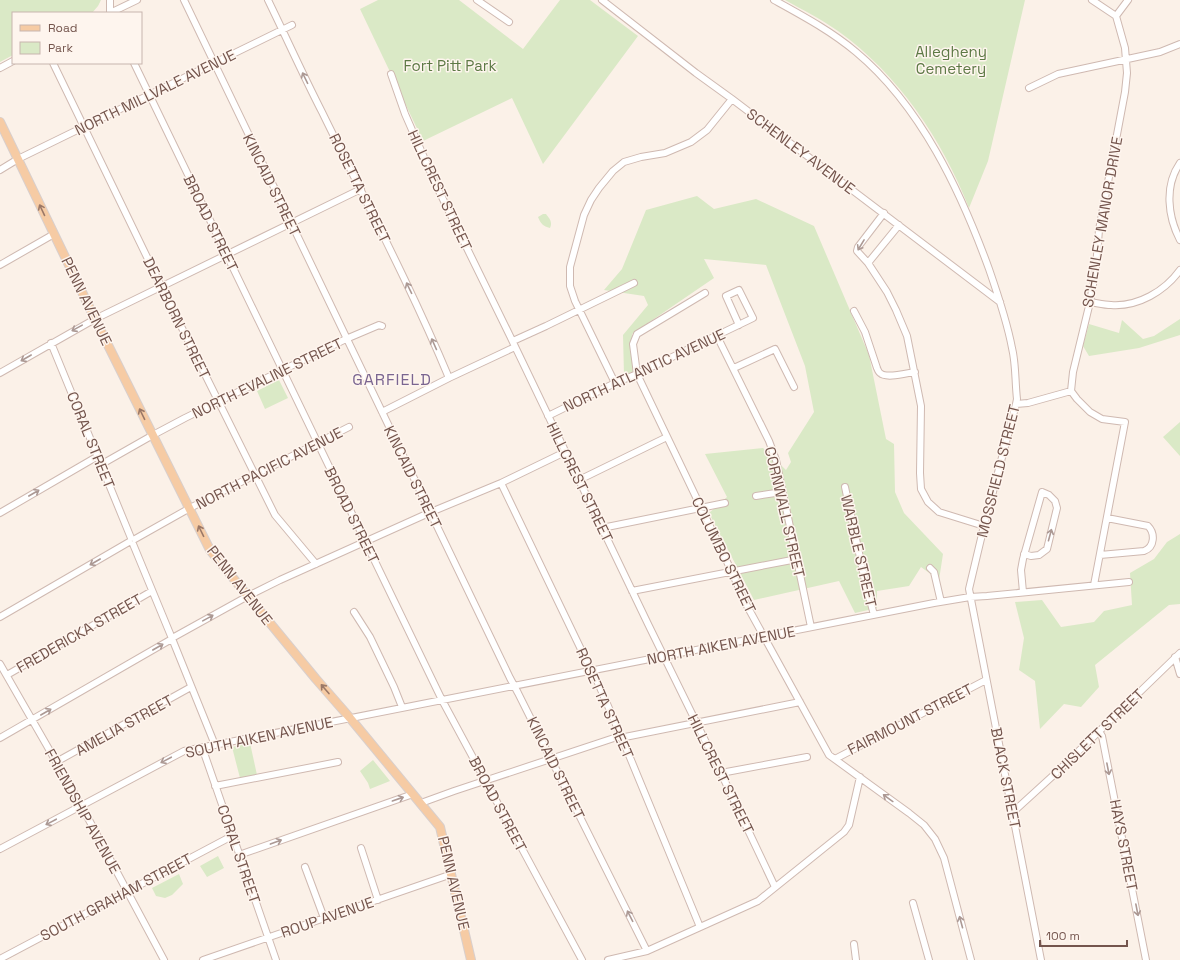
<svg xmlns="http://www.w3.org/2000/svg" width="1180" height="960" font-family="'Space Grotesk',sans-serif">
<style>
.green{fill:#dae9c6}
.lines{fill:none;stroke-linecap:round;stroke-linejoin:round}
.minor-casing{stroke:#cfb9b1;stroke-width:8}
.major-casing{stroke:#d8cfcd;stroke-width:10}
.minor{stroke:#fff;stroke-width:6}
.major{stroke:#f6cba4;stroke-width:8}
.oneway{stroke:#ac9994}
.oneway2{stroke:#9b7867}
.labels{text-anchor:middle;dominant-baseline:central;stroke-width:3;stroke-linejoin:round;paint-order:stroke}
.park-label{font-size:15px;fill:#5d7945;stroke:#fef5ee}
.street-label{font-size:15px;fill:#74554d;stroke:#fef5ee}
.neighbourhood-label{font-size:16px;letter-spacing:1px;fill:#7a6590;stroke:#fef5ee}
</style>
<rect width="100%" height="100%" fill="#fbf1e8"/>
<path class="green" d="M0,0H101L98,6L92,13H13V55L0,62Z
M378,0H459L523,49L560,0H590L638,36L543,164L512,98L423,141L360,9Z
M785,0H1025L988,161L969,208C942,139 898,74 838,31C821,19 803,10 785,0Z
M697,196L714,209L756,199L814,226L869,355L886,439L894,444L895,492L904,513L943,554L939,580L921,567L909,586L877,591V608L855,613L839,581L754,600L709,513L727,497L705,454L763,448L786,470L791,462L788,453L814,412L805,366L766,265L704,259L714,278L632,334L634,371L624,375L623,335L648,305L644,296L604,290L622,269L646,210Z
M543,214H546C549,218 553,222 550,228C543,226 541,224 538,217Z
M1180,319V335L1139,348L1089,356L1083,346L1089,324L1119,333L1122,320L1143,339L1154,336Z
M279,380L288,398L265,409L257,391Z
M1180,422V456L1163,437Z
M1180,534V604L1169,605L1095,665L1099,687L1081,707L1064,704L1040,729L1035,681L1019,670L1024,638L1015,602L1042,600L1061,627L1094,622L1104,611L1132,605L1130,573L1154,559L1167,542Z
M250,743L257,775L240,778L232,747Z
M373,760L390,781L370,789L368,783L360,771Z
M218,856L224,868L207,877L200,866Z
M179,874L183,884L172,895L165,898L156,896L152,888Z"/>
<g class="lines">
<defs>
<path id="minor" d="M110,0V13
M184,0L498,653L510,678L518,693L647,951
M268,0C286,37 303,75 322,112C365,200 411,287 449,378
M477,0L509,22
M602,0L696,73L732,99L1000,302
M774,0C803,16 831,31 856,52C921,106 961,192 989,269C998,295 1007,321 1012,348C1016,364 1015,382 1017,399L1016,404L984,526L969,589L1041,960
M1092,0L1116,16L1125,48L1127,73L1125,92L1099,230L1096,267L1090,302L1073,372L1071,391L1077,399L1090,412L1102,419L1125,422L1094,585
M110,13L137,0
M1116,16L1128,0
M53,63L161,286L275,515L316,564
M134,63L442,700L582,960
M0,68L13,61
M391,74L405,114L437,187L510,336L648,624L721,773L775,887
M1029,88L1058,74L1160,52L1180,44
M1180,163C1164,186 1168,217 1180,240
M0,170L18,159L292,25
M884,213L858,247L857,251L868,263L899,225
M868,263L887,292L896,310L907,336L921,406L920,473L921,489L928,502L939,512L984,526
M0,265L54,234
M705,293L637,334L633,344L637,374L730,568L746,604L829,755L909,813L924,825L935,839L944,858L971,960
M1090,302C1097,303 1104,305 1111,305C1138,307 1165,291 1180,270
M854,311L865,332L877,368C877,368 879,373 880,373C886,379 907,373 915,372
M717,336L769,441L776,460L811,627
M513,341L546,326L634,283
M51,343L131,538
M734,368L775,349L794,387
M0,373L95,319L361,189
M615,383L575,301L570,286V267L584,215L591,200L599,188L613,171L624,162L641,157L665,153L691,142L707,130L732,99
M1016,404L1028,403L1071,391
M382,412L449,378L515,347
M548,416L615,383L637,374L753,318L739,290L726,296L739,325
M102,464L153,435L185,418L346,339L379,325L382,326
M579,480L667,437
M501,483L589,666L595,676L624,743L700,927
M845,487L865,581L874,615
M756,496L782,492
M0,513L98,456
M602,528L725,503
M135,539L190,508L349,427
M133,544L171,636
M1100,555L1144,551C1155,547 1155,533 1148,526L1107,518
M930,568L934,572L941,602
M632,591L797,559
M1023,592L1021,570L1023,559L1042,492L1049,495L1055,501L1057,508L1047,549L1039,555L1031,556L1024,554
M354,612L370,637L394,687L402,707
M0,617L129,542
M174,637L248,596L280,580L431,512L501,483L565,452
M173,641L215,745
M1175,657L1180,674
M0,664L81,805L164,960
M7,675L152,591
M1099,731L1102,736L1146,960
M0,738L170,640
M202,747L276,960
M835,759L986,680
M56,762L191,687
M721,773L807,757
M215,786L338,762
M421,803L454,791L617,737H625L800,702
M1012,813L1057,772L1180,653
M361,848L378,900
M0,849L184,751L934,603L970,597L987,596L1129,582
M239,855L413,794
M305,867L324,918
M913,903L929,960
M854,944L856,960
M0,959L232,836
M203,960L452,874
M608,960L647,951L758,901L844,832L849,825L860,777"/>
<path id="major" d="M0,122L95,319L210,550L316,679L350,718L440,827L471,960"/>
</defs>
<use href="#minor" class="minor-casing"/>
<use href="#major" class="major-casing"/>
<use href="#minor" class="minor"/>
<use href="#major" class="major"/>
</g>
<defs><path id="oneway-shaft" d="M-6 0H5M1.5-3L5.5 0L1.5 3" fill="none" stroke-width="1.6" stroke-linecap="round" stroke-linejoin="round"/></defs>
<g class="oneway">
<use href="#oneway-shaft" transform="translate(305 78) rotate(-116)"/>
<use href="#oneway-shaft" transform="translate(861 245) rotate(121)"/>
<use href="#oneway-shaft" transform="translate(409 288) rotate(-116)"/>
<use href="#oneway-shaft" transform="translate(77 328) rotate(151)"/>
<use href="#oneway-shaft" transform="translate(434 344) rotate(-114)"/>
<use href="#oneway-shaft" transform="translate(26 358) rotate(150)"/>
<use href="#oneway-shaft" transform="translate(34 493) rotate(-30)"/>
<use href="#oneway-shaft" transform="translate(1050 535) rotate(-75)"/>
<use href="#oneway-shaft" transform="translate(95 562) rotate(150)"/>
<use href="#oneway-shaft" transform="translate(208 618) rotate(-29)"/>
<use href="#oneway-shaft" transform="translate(158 647) rotate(-30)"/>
<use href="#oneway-shaft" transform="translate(46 712) rotate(-30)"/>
<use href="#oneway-shaft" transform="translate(166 760) rotate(152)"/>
<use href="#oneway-shaft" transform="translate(1108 769) rotate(79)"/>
<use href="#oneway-shaft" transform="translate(888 798) rotate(-144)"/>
<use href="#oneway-shaft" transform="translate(398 799) rotate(-19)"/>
<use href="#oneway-shaft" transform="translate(51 822) rotate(152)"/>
<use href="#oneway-shaft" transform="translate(276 842) rotate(-20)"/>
<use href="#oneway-shaft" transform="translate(1137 910) rotate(79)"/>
<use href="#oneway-shaft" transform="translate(630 916) rotate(-117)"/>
<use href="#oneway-shaft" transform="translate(961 922) rotate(-105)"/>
</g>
<g class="oneway2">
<use href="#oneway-shaft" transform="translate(42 210) rotate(-115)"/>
<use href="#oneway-shaft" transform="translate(142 414) rotate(-116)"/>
<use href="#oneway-shaft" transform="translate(201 531) rotate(-116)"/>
<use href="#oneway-shaft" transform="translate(325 689) rotate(-131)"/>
</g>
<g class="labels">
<g class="park-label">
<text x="951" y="51">Allegheny<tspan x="951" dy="17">Cemetery</tspan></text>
<text x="450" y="65">Fort Pitt Park</text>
</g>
<g class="street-label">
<text transform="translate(155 92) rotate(-26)">NORTH MILLVALE AVENUE</text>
<text transform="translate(801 151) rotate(37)">SCHENLEY AVENUE</text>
<text transform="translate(272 185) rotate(64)">KINCAID STREET</text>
<text transform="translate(360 188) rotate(64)">ROSETTA STREET</text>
<text transform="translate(440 190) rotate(65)">HILLCREST STREET</text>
<text transform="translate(1102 222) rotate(-80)">SCHENLEY MANOR DRIVE</text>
<text transform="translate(211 223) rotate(64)">BROAD STREET</text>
<text transform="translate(87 301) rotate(64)">PENN AVENUE</text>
<text transform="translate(177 318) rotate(64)">DEARBORN STREET</text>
<text transform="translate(644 370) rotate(-25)">NORTH ATLANTIC AVENUE</text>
<text transform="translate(267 378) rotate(-26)">NORTH EVALINE STREET</text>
<text transform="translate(91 440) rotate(68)">CORAL STREET</text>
<text transform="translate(269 468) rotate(-27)">NORTH PACIFIC AVENUE</text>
<text transform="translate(998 471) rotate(-76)">MOSSFIELD STREET</text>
<text transform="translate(413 477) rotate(64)">KINCAID STREET</text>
<text transform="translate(580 482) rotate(64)">HILLCREST STREET</text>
<text transform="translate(785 512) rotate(77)">CORNWALL STREET</text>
<text transform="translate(352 515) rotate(64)">BROAD STREET</text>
<text transform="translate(859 551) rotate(77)">WARBLE STREET</text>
<text transform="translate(724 555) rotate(64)">COLUMBO STREET</text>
<text transform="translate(240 585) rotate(52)">PENN AVENUE</text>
<text transform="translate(79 633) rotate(-30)">FREDERICKA STREET</text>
<text transform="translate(721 645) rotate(-11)">NORTH AIKEN AVENUE</text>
<text transform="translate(605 703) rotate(66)">ROSETTA STREET</text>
<text transform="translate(910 719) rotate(-27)">FAIRMOUNT STREET</text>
<text transform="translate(124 725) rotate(-29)">AMELIA STREET</text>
<text transform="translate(1097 734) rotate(-44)">CHISLETT STREET</text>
<text transform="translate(259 737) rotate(-12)">SOUTH AIKEN AVENUE</text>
<text transform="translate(556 768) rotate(64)">KINCAID STREET</text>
<text transform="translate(721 774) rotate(64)">HILLCREST STREET</text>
<text transform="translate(1006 778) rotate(79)">BLACK STREET</text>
<text transform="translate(498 804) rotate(62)">BROAD STREET</text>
<text transform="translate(83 811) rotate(61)">FRIENDSHIP AVENUE</text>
<text transform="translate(1124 845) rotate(79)">HAYS STREET</text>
<text transform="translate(239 854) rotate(71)">CORAL STREET</text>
<text transform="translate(454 883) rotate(77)">PENN AVENUE</text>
<text transform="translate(116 897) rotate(-28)">SOUTH GRAHAM STREET</text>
<text transform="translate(327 917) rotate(-19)">ROUP AVENUE</text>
</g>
<g class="neighbourhood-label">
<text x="392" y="379">GARFIELD</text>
</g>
</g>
<rect x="12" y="12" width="130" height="52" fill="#fef5ee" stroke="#c7b5ae"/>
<rect x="20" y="25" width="20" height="6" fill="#f6cba4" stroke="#c7b5ae"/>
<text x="48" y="32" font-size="12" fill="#74554d">Road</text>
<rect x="20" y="42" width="20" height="12" fill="#dae9c6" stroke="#c7b5ae"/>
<text x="48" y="52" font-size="12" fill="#74554d">Park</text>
<path d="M1040 940v6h87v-6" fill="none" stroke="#74554d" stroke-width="2"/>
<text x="1046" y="940" font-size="12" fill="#74554d" stroke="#fef5ee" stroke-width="3" paint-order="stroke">100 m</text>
</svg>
